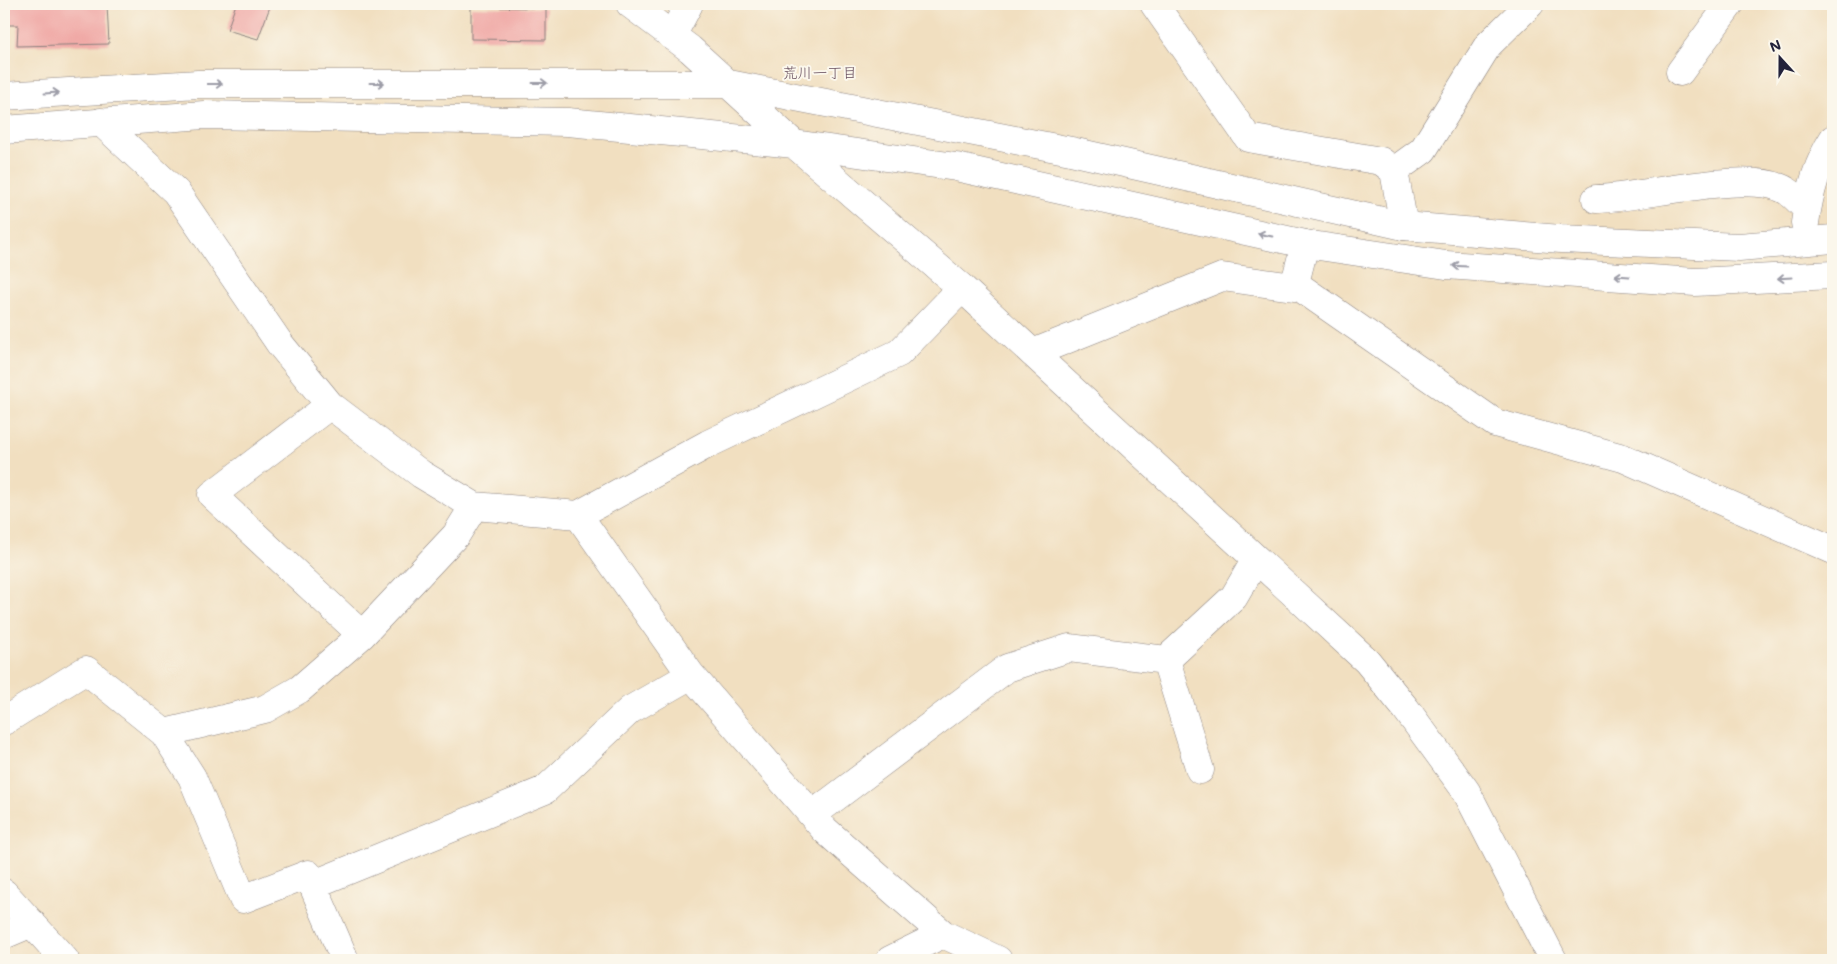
<svg xmlns="http://www.w3.org/2000/svg" width="1837" height="964" font-family="Mali,'Klee One',sans-serif">
<style>
.building{fill:#f0a8a5}
.lines{fill:none;stroke-linecap:round;stroke-linejoin:round}
.street-casing{stroke:#8a807e;stroke-width:29}
.secondary-casing{stroke:#8a807e;stroke-width:29}
.street{stroke:#fff;stroke-width:28}
.secondary{stroke:#fff;stroke-width:28}
.oneway{stroke:#9c9ca7}
.labels{text-anchor:middle;dominant-baseline:central;stroke-width:4;stroke-linejoin:round;paint-order:stroke}
.neighbourhood-label{font-size:15px;fill:#6a5160;stroke:#fbf7ec}
</style>
<rect width="100%" height="100%" fill="#fbf7ec"/>
<filter id="ink" filterUnits="userSpaceOnUse"><feTurbulence type="fractalNoise" baseFrequency=".02" numOctaves="2"/><feDisplacementMap in="SourceGraphic" scale="10" xChannelSelector="R" yChannelSelector="G"/><feConvolveMatrix kernelMatrix="1 2 1 2 8 2 1 2 1" color-interpolation-filters="sRGB"/></filter>
<filter id="wash" filterUnits="userSpaceOnUse"><feTurbulence type="fractalNoise" baseFrequency=".0096" numOctaves="4" result="noise"/><feDisplacementMap in="SourceGraphic" scale="20" xChannelSelector="R" yChannelSelector="G"/><feGaussianBlur stdDeviation="1.12" result="paint"/><feColorMatrix in="noise" values="0 0 0 0 0 0 0 0 0 0 0 0 0 0 0 0 0 1.4 0 .05"/><feComposite in="paint" operator="in"/></filter>
<g filter="url(#wash)">
<rect width="100%" height="100%" fill="#f1dfc0"/>
<g id="blocks">
<path class="building" d="M4,4H107L109,44L17,46L18,25H5Z
M236,4H271L258,39L227,30Z
M471,7L546,8V40L471,39Z"/>
</g>
</g>
<g filter="url(#ink)">
<use href="#blocks" fill-opacity="0" stroke="#8a807e" stroke-width="1"/>
<g class="lines">
<defs>
<path id="street" d="M1154,4L1248,138L1381,161L1394,171L1404,226
M672,36L689,4
M1680,72L1730,4
M101,122L176,192L280,344L330,405L421,474L474,506L578,515L691,675L825,830L943,934L998,960
M1394,171L1423,150L1488,45L1530,4
M1596,199C1641,198 1751,168 1787,191C1794,195 1801,204 1807,209
M1805,223C1809,194 1817,164 1833,139
M1294,287L1305,244
M1033,353L1222,277L1301,288L1495,423L1623,458L1833,550
M330,405L212,495L362,635
M578,515L708,444L899,353L962,288
M1166,660L1200,770
M4,721L86,670L164,733L265,709L300,689L362,635L456,535L474,506
M164,733L192,777L243,899L308,874L345,960
M812,815L1007,668L1069,648L1166,660L1234,597L1255,561
M312,885L545,790L630,710L691,675
M4,893L65,960
M4,935L32,923
M890,960L943,934"/>
<path id="secondary" d="M630,4L690,49L794,144L962,288L1367,661L1406,709L1466,791L1553,960
M4,96L198,84H729L1071,151L1404,226L1561,239L1739,247L1833,239
M4,130L204,115L568,122L794,144L956,167L1305,244L1446,265L1695,282L1833,275"/>
</defs>
<use href="#street" class="street-casing"/>
<use href="#secondary" class="secondary-casing"/>
<use href="#street" class="street"/>
<use href="#secondary" class="secondary"/>
</g>
<defs><path id="oneway-shaft" d="M-6 0H5M1.5-3L5.5 0L1.5 3" fill="none" stroke-width="1.6" stroke-linecap="round" stroke-linejoin="round" transform="scale(1.25)"/></defs>
<g class="oneway">
<use href="#oneway-shaft" transform="translate(377 83)"/>
<use href="#oneway-shaft" transform="translate(540 83)"/>
<use href="#oneway-shaft" transform="translate(215 84)"/>
<use href="#oneway-shaft" transform="translate(52 93) rotate(-4)"/>
<use href="#oneway-shaft" transform="translate(1265 235) rotate(-168)"/>
<use href="#oneway-shaft" transform="translate(1460 266) rotate(-177)"/>
<use href="#oneway-shaft" transform="translate(1622 276) rotate(-176)"/>
<use href="#oneway-shaft" transform="translate(1785 278) rotate(177)"/>
</g>
</g>
<g class="labels">
<g class="neighbourhood-label">
<text x="820" y="72">荒川一丁目</text>
</g>
</g>
<rect width="1837" height="964" fill="none" stroke="#fbf7ec" stroke-width="20"/>
<g transform="translate(1780 58) rotate(339)" stroke="#fbf7ec" stroke-width="4" paint-order="stroke">
<path d="M0-4L9 19L0 12L-9 19Z" fill="#22223b"/>
<text y="-8" font-size="14" font-weight="bold" text-anchor="middle" fill="#22223b">N</text>
</g>
</svg>
